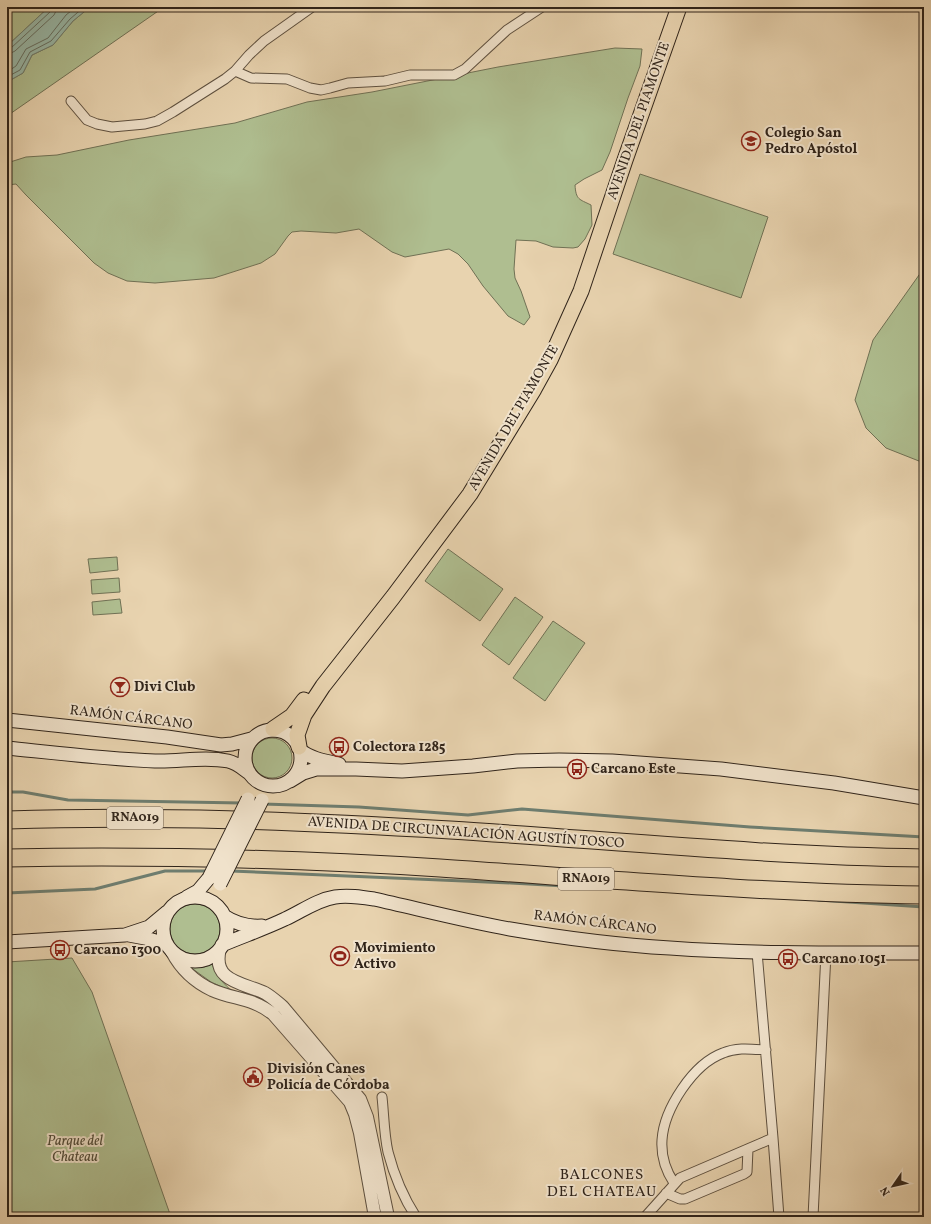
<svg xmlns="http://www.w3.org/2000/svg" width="931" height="1224" font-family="Vollkorn,serif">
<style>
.green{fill:#afbe90;stroke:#707155}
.water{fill:#98b8a8;stroke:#6e7d6f}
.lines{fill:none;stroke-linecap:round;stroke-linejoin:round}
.shore{stroke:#646e61;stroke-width:1}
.stream{stroke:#6e7d6f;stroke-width:3}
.minor-casing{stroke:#5e503f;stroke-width:11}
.tertiary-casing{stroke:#5e503f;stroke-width:14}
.secondary-casing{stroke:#30241a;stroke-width:15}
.primary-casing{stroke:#30241a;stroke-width:17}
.motorway-casing{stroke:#30241a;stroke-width:19}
.minor{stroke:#f0e2cb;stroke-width:9}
.tertiary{stroke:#f0e2cb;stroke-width:12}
.secondary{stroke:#f0e2cb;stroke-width:13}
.primary{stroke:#e8d3af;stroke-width:15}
.motorway{stroke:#e8d3af;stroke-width:17}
.secondary-bridge-casing{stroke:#30241a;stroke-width:15;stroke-linecap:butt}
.secondary-bridge{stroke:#f0e2cb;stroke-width:13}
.labels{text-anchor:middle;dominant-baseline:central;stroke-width:4;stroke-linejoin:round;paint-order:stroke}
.shield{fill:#f0e2cb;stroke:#6a5d4f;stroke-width:1}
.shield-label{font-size:13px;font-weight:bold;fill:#30241a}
.street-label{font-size:14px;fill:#30241a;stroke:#f0e2cb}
.poi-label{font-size:14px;font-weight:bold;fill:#30241a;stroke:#f0e2cb;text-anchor:start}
.park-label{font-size:14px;font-style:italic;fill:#504a38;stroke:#f0e2cb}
.neighbourhood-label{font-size:15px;letter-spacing:1px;fill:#30241a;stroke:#f0e2cb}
</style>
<rect width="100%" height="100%" fill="#e8d3af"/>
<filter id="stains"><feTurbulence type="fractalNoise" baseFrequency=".005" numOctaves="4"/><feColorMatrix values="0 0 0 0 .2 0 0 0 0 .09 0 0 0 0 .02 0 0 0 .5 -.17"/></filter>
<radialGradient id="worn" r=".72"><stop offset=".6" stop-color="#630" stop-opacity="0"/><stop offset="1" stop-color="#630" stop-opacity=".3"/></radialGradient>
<path class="green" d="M7,7H49L7,46Z
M90,7H164L7,116V82L23,73L32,55L53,45L73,21Z
M615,48L642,49L640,66L628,98L610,152L602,170L584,179L575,185C576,200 579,199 591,205L592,225L585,239L578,247L573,248L553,247L536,241L516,240L514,269L515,278L521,291L530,317L524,325L508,316L483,286L468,264L458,254L449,249L405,257L392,252L359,229L336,233L301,231L292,232L288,236L275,254L261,263L214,278L155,283L127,281L108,273L94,263L26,195L16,184L7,185V163L26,157L57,155L129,140L235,123L307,102L372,92L498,67Z
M640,174L768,217L741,298L613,254Z
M924,268V463L886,448L866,428L855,400L873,340Z
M448,549L503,589L480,621L425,581Z
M117,557L118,570L90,573L88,559Z
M119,578L120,592L92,594L91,580Z
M515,597L543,617L509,665L482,645Z
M120,599L122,613L93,615L92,602Z
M553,621L585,643L545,701L513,678Z
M252 758a20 20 0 1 1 40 0a20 20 0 1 1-40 0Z
M170 929a25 25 0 1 1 50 0a25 25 0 1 1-50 0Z
M72,958L92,992L171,1217H7V962Z
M212,964C216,976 224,984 233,992L211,982L190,967H204Z"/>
<path class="water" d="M49,7H90L73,21L53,45L32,55L23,73L7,82V46Z"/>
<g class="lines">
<path class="shore" d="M7,49L11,48L50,12L52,7
M7,54L11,53L15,51L54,15L56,11L57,7
M7,72L16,66L26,49L48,38L66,15L76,7
M7,77L20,70L30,52L51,41L70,19L84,7"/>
<path class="stream" d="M7,792H23L68,800L242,803
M263,804L359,807L468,815L522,809L750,827L924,837
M231,871L511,883L601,888
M7,893L95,889L165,871H209
M818,900L924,907"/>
<defs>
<path id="minor" d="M235,71L249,55L264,41L312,7
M71,101L87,120L97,124L112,127L145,124L157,121L173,112L225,79L235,71L251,78L287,79L310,88L321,90L330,88L348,83L385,81L410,75H454L465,69L507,30L542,7
M757,952L773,1138L779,1217
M382,1097C384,1115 384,1134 388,1152C394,1175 403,1197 416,1217
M674,1183C666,1171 661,1155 662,1140C664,1109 693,1064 723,1053C737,1047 751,1049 766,1050
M666,1193L680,1199H685L744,1174L747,1172L748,1149
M645,1217L680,1178L773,1138
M813,1217L826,953"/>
<path id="tertiary" d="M220,949C211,982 244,983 265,993C272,997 277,1002 283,1007L360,1099L367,1117L388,1217
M172,952C181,969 195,982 212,990C235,1000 251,997 273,1014L350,1102L355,1114L360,1133L375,1217"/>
<path id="secondary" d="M7,720L167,737L221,745L232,744L251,739
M245 758a28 28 0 1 1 56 0a28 28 0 1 1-56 0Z
M7,748C56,753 106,759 155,761C179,762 204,756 228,761C237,763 242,768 249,773
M300,750C311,759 325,761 339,764
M290,781L303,773L316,769H356L402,771L473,766L517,761L559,760L612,761L721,769L834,783L924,798
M163 929a32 32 0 1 1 64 0a32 32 0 1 1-64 0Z
M187,897L198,891L209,878
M224,916C236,924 247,927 262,926
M129,935L145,938L166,944
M7,942L125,935L149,927L167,912
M222,945C243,936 264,929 285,919C301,912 316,900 335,897C348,895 361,897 374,899C419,909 465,921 510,929C563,938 617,945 670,948C754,954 839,953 924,953"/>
<path id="primary" d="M273,729L292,716L304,700
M299,747L297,735L304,715L323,686L393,597L470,494L534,389L550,360L581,291L625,160L679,7"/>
<path id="motorway" d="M7,820C154,815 302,821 450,830C608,840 765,856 924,858
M7,858C152,855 295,859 440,868C602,879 762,893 924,895"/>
</defs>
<use href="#minor" class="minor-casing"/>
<use href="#tertiary" class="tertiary-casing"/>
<use href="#secondary" class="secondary-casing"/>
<use href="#primary" class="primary-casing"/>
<use href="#motorway" class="motorway-casing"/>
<use href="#minor" class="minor"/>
<use href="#tertiary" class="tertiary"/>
<use href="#secondary" class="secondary"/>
<use href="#primary" class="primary"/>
<use href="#motorway" class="motorway"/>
<defs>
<path id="secondary-bridge" d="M209,878L248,799
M220,884L262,800"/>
</defs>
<use href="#secondary-bridge" class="secondary-bridge-casing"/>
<use href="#secondary-bridge" class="secondary-bridge"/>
</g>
<defs>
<symbol id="school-ring" viewBox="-11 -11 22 22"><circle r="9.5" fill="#f0e2cb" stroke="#8f2418" stroke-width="1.5"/><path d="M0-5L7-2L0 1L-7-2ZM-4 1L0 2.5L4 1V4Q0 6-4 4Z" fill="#8f2418"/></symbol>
<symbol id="bar-ring" viewBox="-11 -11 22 22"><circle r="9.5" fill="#f0e2cb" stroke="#8f2418" stroke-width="1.5"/><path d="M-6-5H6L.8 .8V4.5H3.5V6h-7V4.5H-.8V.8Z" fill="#8f2418"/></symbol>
<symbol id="bus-ring" viewBox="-11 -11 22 22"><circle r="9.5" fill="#f0e2cb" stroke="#8f2418" stroke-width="1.5"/><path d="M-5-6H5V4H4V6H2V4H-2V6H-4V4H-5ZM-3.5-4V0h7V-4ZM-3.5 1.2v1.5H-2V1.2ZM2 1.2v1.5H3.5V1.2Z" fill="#8f2418"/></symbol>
<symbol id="stadium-ring" viewBox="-11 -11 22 22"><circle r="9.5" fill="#f0e2cb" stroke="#8f2418" stroke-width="1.5"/><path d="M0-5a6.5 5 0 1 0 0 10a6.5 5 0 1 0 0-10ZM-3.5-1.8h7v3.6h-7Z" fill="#8f2418"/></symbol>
<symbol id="civic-ring" viewBox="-11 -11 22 22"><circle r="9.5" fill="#f0e2cb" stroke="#8f2418" stroke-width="1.5"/><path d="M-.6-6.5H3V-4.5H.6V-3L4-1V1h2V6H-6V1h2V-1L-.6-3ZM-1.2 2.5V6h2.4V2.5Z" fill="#8f2418"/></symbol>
</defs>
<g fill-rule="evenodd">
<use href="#school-ring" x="740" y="130" width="22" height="22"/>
<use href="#bar-ring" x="109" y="676" width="22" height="22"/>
<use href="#bus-ring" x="328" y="736" width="22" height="22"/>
<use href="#bus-ring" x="566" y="758" width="22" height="22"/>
<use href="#bus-ring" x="49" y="939" width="22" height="22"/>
<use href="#stadium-ring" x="329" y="945" width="22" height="22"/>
<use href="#bus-ring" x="777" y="948" width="22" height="22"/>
<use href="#civic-ring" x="242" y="1066" width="22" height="22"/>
</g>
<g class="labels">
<g class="shield">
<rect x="107" y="807" width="56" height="22" rx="3"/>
<rect x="558" y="868" width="56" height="22" rx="3"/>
</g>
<g class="shield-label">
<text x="135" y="818">RNA019</text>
<text x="586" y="879">RNA019</text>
</g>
<g class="street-label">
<text transform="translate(639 121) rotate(-71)">AVENIDA DEL PIAMONTE</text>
<text transform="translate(514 418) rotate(-60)">AVENIDA DEL PIAMONTE</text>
<text transform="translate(131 718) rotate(7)">RAMÓN CÁRCANO</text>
<text transform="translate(466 833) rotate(4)">AVENIDA DE CIRCUNVALACIÓN AGUSTÍN TOSCO</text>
<text transform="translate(595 923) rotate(7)">RAMÓN CÁRCANO</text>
</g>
<g class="poi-label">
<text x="765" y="133">Colegio San<tspan x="765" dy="16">Pedro Apóstol</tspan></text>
<text x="134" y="687">Divi Club</text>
<text x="353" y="747">Colectora 1285</text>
<text x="591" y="769">Carcano Este</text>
<text x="354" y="948">Movimiento<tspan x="354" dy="16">Activo</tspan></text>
<text x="74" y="950">Carcano 1300</text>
<text x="802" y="959">Carcano 1051</text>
<text x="267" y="1069">División Canes<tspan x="267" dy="16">Policía de Córdoba</tspan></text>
</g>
<g class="park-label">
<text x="75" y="1141">Parque del<tspan x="75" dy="16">Chateau</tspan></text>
</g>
<g class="neighbourhood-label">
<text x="602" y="1175">BALCONES<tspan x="602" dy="17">DEL CHATEAU</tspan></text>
</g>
</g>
<rect width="931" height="1224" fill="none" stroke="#e8d3af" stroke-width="24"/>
<rect x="8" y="8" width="915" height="1208" fill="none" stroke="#30241a" stroke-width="2"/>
<rect x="12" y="12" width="907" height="1200" fill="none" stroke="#30241a"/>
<g transform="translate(893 1186) rotate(236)" stroke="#f0e2cb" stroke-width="3" paint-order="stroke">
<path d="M0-3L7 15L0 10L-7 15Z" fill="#30241a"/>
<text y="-6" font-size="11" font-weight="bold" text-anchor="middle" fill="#30241a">N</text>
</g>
<rect width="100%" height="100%" filter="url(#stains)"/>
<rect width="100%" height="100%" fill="url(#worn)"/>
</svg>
